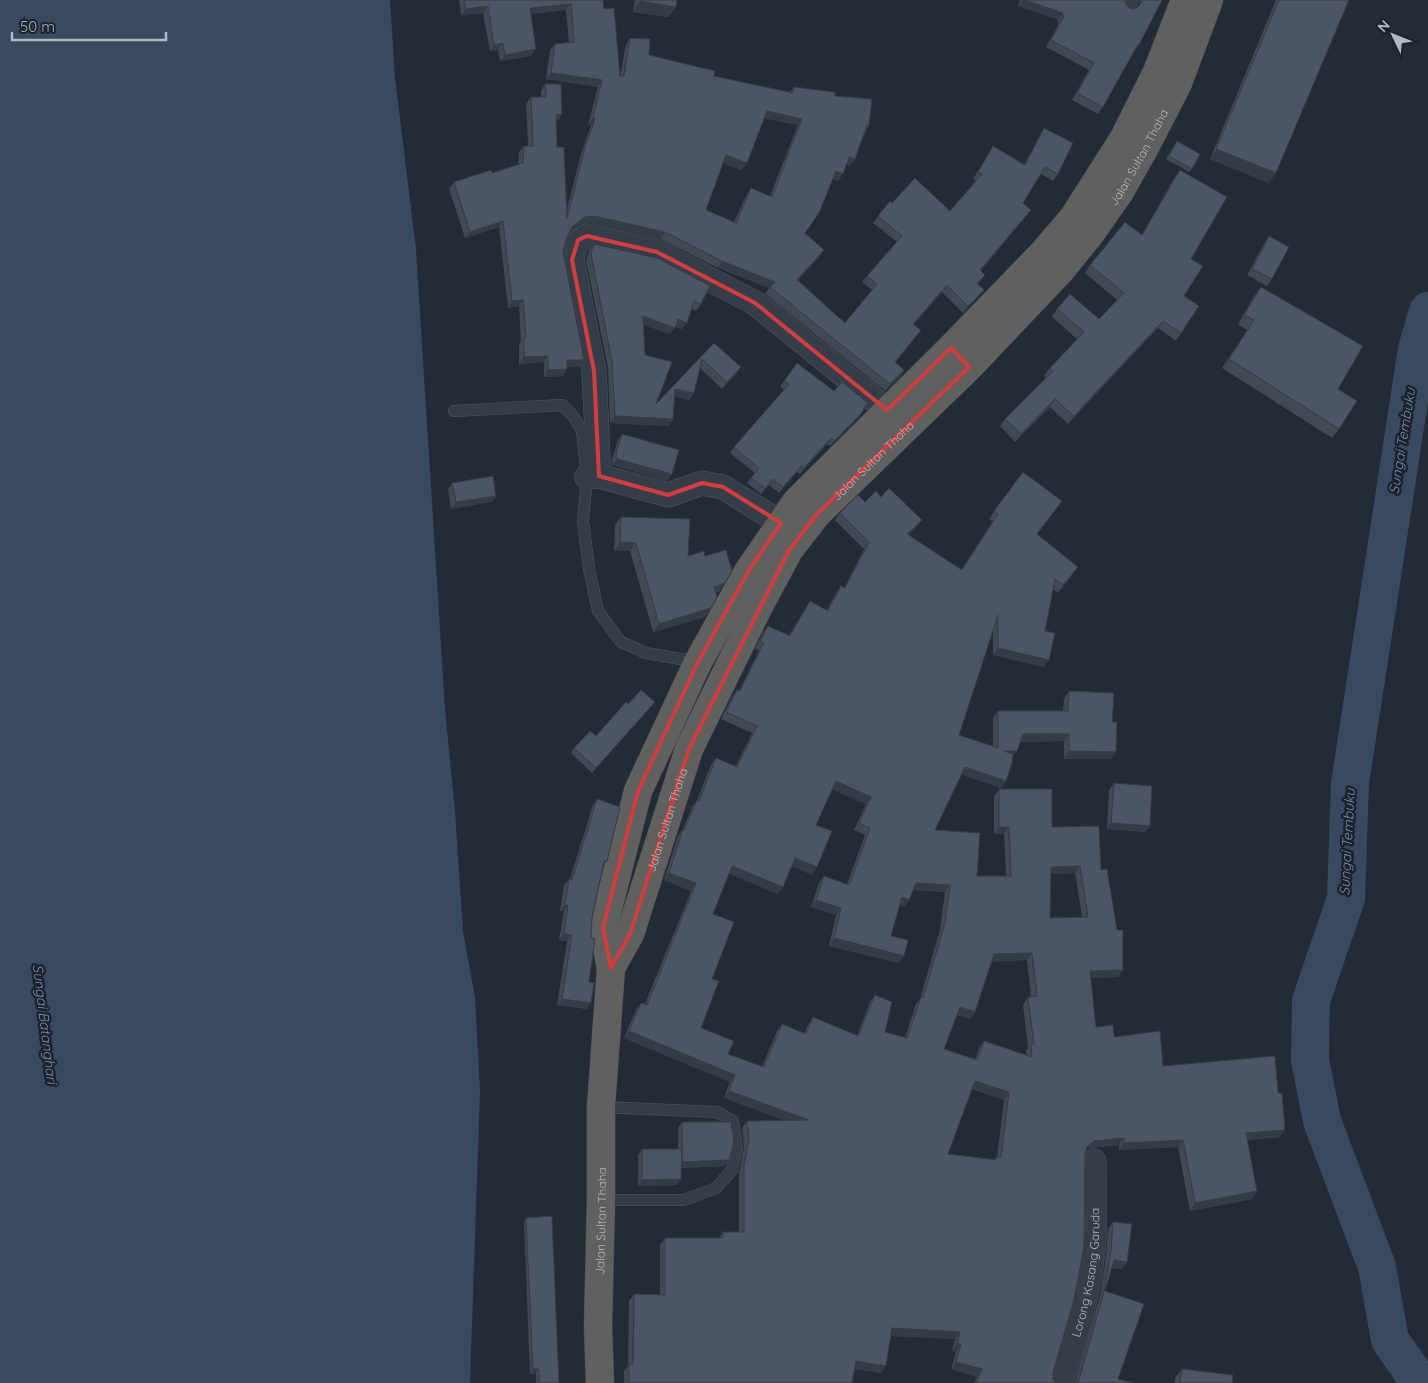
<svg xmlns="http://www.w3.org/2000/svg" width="1428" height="1383" font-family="Quicksand,sans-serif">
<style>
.water{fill:#394960}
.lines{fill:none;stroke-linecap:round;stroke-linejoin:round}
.river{stroke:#394960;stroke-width:38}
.service-casing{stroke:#515863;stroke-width:12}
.minor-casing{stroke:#515863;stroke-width:25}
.trunk-casing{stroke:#414853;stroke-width:29}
.service{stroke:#363d48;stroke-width:11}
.minor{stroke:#363d48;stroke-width:24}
.trunk{stroke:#60605e;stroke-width:28}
.wall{fill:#404955;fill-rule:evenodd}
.shaded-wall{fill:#343c45}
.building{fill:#4b5563;stroke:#343c45;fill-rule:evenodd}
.marked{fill:none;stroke:#d03e3f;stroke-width:4;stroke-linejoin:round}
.labels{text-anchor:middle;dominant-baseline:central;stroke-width:5;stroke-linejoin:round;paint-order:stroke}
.street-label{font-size:12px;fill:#b1b8c4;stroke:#1b222d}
.water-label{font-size:14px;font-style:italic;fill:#7b8eaa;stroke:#1b222d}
</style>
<rect width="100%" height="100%" fill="#232b37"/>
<path class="water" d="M0,0H390L395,78L416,249L445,709L455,811L463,931L475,998L480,1091L470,1383H0Z"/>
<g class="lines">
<path class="river" d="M1420,1383L1390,1340L1377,1267L1322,1121L1310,1060L1311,1001L1346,898L1350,783L1417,349L1428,311"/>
<defs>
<path id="service" d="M1128,9L1133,0
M454,411L562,405L573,416L582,431L587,477L583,521L589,568L598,611L621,642L646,653L698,662
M601,1200H684L716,1188L732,1170L737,1148L733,1121L717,1112L601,1107"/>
<g id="minor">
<path d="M599,476L594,371L572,260C574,248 575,242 587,236L657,252L755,303L887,410"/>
<path d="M587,477L599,476L668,495L702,483L723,487L781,523"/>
<path id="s1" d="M1061,1383C1075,1336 1092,1286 1094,1237C1095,1212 1094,1186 1094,1161"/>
</g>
<g id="trunk">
<path id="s2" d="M611,968L630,934L689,749L758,608L789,550L817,514L969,367L1061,270L1091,233L1119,193L1145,147L1178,83L1209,0"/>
<path id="s3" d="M600,1383L598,1326L601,1200V1107L611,968L603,928L638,791L698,662L749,570L796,502L951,348L1043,253L1073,218L1124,138L1157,72L1185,0"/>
</g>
</defs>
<use href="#service" class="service-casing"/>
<use href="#minor" class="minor-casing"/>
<use href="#trunk" class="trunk-casing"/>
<use href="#service" class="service"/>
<use href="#minor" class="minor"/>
<use href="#trunk" class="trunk"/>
</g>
<path class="wall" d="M459,0H603L604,9L620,76L626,45L630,38L649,55L714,76L790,92L794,87L835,96L869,125L866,130L855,159L850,166L846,164L843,174L838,181L833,179L805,233L819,257L798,280L845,323L872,290L862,282L867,276L897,242L873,223L878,216L892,203L950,211L976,181L973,179L993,146L1024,165L1040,135L1044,128L1058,174L1053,181L1041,174L1023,203L1026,216L981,271L985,275L978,284L979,296L963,313L942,292L914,324L916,337L896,362L904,370L900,377L885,391L765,294L769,288L718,268L660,239L589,223L580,224L569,233L567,237L563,251L579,367H567L563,376L544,377V362L519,364V345L521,341L519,306L508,308L499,227L465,238L449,189L454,182L492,173L518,165L519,152L524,146H528L526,104L531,97H541V91L545,84L558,121H556L557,147L567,209L581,154L591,125H588L598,87L546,79L550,50L555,44L569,42L566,10L531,14V56L500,61L498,50L490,51L483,13L461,15ZM764,118L798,125L770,196L751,188L747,194L734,222L706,210L723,163L742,170Z
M635,0H677L676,7L668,17L633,12Z
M1020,0H1126L1125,2L1129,8L1134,9L1138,7L1140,3V0H1162L1139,45L1134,52L1103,107L1098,114L1072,100L1089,70L1046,47L1059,23L1057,22L1059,20L1018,6Z
M1276,0H1349L1269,183L1210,159Z
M1177,141L1192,169L1189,172L1166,159Z
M1180,170L1191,259L1184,296L1199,306L1176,341L1158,328L1068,424L1050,407L1015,442L1000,426L1005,419L1046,378L1044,376L1050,368L1077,339L1052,317L1057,309L1099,319L1117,300L1085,273L1090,265L1142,235L1174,178Z
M1269,236L1272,279L1267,286L1247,275L1265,242Z
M594,244L701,304L696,311L692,309L682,329L675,327L670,334L644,325L645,355L656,404L714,343L741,367L736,374L722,389L700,368L694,393L689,400L675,396L673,419L669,426L610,423L608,368L586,260L589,251Z
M1261,287L1338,389L1339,429L1332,438L1222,368L1247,330L1238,324L1254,296Z
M784,381L855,421L830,446L827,444L800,474L797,472L779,493L769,485L761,494L747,483L755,473L730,453L734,447L784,390L780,387Z
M622,434L672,474L667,481L612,465V460L618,440Z
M1023,472L1037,534L1073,574L1058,593L1053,589L1045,631L1044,667L993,655V631L959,735L993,746V718L998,711H1063L1064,698L1069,691L1112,722L1111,759H1064V741L1020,742L1013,757L1006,781L1001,788L961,774L935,830L977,876H1006L1004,834H994V797L999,789L1052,827L1101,870L1123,970L1118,977L1091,978L1096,1027L1114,1037L1280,1137L1247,1140L1252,1199L1190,1211L1178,1147L1119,1150V1145L1089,1148L1086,1150L1053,1372V1378L1055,1383H974L977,1377L951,1369L956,1352L952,1350L955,1339L891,1336L881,1373L855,1369L852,1383H624V1371L628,1366L629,1301L634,1294L660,1295V1245L665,1238H719L723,1232H739V1173L744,1147L742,1128L747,1121L785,1120L724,1098L730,1082L624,1038L636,1010L641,1003L645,1004L691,891L664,880L678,836L683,829L692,807L697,800L711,765L716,758L736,766L752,733L721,719L732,697L737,690L739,691L759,650L755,649L763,633L768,626L789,635L810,601L827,610L836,593L841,586L844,588L864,549L835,520L840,513L865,502L881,497L922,520L916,527L909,535L961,570L993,521L989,519ZM832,789L866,804L854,830L865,835L847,884L824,876L819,883L811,907L836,915L829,946L899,963L891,936L899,905L904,907L913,890L945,892L940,930L920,999L916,1004L905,1038L885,1032L875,995L870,1002L857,1035L813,1017L808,1025L804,1034L782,1024L777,1031L762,1067L728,1054L701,1028L712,979L713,914L729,873L778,894L792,866L812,875L816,825ZM1075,873L1082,917L1050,918L1051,874ZM1027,960L1031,997H1028L1023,1005L1028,1048L1026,1051V1055L984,1041L979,1048L975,1060L944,1049L957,1015L970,1019L975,1012L992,961ZM972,1089L1004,1100L997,1157L994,1159L948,1154Z
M452,483L496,496L491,502L451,509L448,489Z
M621,517L688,556H705L725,583L719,592L716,593L711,608L705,617L653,632L630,551H614L615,525Z
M628,704L651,707L592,773L571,753L574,748L596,736Z
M1114,783L1146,832L1107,829L1109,790Z
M597,799L607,861L603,867L592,918L589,982L587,1009L557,1005L567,941L559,940L564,911H560L564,885L569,879H570L593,805Z
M682,1122L729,1160L725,1166L681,1168V1179L677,1185L638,1186V1155L642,1149H678V1128Z
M526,1218L559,1383H536V1373L530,1374L524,1222Z
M1113,1222L1122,1269L1112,1268L1105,1291L1118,1379L1134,1383H1075L1100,1295L1106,1257L1108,1229Z
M1182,1369L1232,1383H1175V1378Z"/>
<path class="shaded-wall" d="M1023,0H1025L1063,13L1059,20L1018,6Z
M640,1L676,7L668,17L633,12Z
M571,4L566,10L525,15L530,8Z
M488,6L483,13L461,15L466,9Z
M503,43L498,50L490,51L494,45Z
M536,49L531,56L500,61L505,55Z
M551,73L602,80L598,87L546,79Z
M767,111L802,119L798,125L762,118Z
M562,114L558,121H551L556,115Z
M593,118L595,119L591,125H588Z
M1216,149L1276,173L1269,183L1210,159Z
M726,155L747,163L742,170L721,162Z
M849,157L855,159L850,166L844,164Z
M836,171L843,174L838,181L831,178Z
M1031,210L1026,216L976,277L980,270Z
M594,216L665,232L660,239L589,223L580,224L567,234L572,227L585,217Z
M503,221L499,227L465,238L470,232Z
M824,250L819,257L792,286L797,280Z
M722,261L775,282L769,288L718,268Z
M947,285L942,292L908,331L913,324Z
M984,290L979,296L963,313L968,306Z
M523,300L519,306L508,308L512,301Z
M643,316L675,328L670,334L639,323Z
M678,319L687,323L682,329L673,326Z
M1163,321L1158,328L1068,424L1074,416Z
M548,356L544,362L519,364L524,357Z
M567,360H584L579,367H562Z
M741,367L736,374L722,389L727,382Z
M567,369L563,376L544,377L548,370Z
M904,370L900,377L885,391L890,384Z
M675,389L694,393L689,400L670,395Z
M1055,399L1050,407L1015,442L1021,434Z
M868,403L855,421L830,446L834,441Z
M615,416L673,419L669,426L610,423Z
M831,438L827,444L800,474L804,468Z
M617,459L672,474L667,481L612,465Z
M496,496L491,502L451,509L456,502Z
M922,520L916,527L902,541L907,534Z
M620,542L636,543L630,551H614Z
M725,583L719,592L708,595L714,587Z
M711,608L705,617L653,632L659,624Z
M998,648L1049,660L1044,667L993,655Z
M655,702L651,707L592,773L596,768Z
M1023,734H1069L1064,741L1018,742Z
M1004,751H1017L1012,758Z
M1069,751L1116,752L1111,759H1064Z
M965,767L1006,781L1001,788L960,774Z
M836,781L871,797L866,804L831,789Z
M1111,823L1150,826L1146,832L1107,829Z
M999,827H1009L1004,834H994Z
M795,858L817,867L812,875L790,865Z
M732,866L783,887L778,894L727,873Z
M1080,866L1075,873L1046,874L1051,867Z
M669,873L696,883L691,891L664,880Z
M916,883L950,885L945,892L911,890Z
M902,897L909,900L904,907L897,905Z
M816,900L841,908L836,915L811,907Z
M565,905H568L564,911H560Z
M564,934L572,935L567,941L559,940Z
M834,938L904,956L899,963L829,946Z
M1032,953L1027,960L989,962L994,954Z
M1123,970L1118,977L1085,978L1090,971Z
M562,999L591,1003L587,1009L557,1005Z
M960,1007L975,1012L970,1019L955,1014Z
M629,1031L735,1075L730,1082L624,1038Z
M975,1081L1009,1092L1004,1100L970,1088Z
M729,1091L809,1120L804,1128L724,1098Z
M1285,1130L1280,1137L1241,1140L1246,1133Z
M1124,1138L1119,1145L1089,1148L1082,1154L1087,1147L1094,1141Z
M1183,1140L1178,1147L1119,1150L1124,1143Z
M729,1160L725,1166L678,1168L682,1162Z
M681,1179L677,1185L638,1186L642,1180Z
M1257,1191L1252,1199L1190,1211L1195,1203Z
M1114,1260L1127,1262L1122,1269L1109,1267Z
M892,1328L960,1332L955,1339L887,1336Z
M957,1343L961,1345L956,1352L952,1350Z
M856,1361L886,1366L881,1373L851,1368Z
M956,1362L982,1369L977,1377L951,1369Z
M533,1369H539L536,1373L530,1374Z"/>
<path class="building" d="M464,0H603L604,9L614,8L620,76H624L630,38L650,39L649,55L715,71L714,76L793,93L794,87L835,92V96L872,99L869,125H867L855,159L849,157L843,174L836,171L819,213L805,233L824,250L797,280L845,323L877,284L867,276L902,236L878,216L890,201L892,203L915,178L950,211L982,174L978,172L993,146L1025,165L1044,128L1073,143L1058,174L1045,167L1023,203L1031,210L980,270L985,275L977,283L984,290L968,306L947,285L913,324L921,330L895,362L904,370L890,384L770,287L775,282L722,261L665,232L594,216L585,217L572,227L567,237L563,251L584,360H567V369L548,370V356L524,357V338H526L523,300L512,301L503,221L470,232L454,182L491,170L492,173L523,163L524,146H533L531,97H546L545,84H561L562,114L556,115L557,147H564L567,219L585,147L595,119L593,118L602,80L551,73L555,44L574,42L571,4L530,8L536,49L505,55L503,43L494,45L488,6L466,9ZM767,111L802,119L772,197L751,188L736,223L706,210L726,155L747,163Z
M641,0H677L676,7L640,1Z
M1025,0H1126L1125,2L1129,8L1134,9L1139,6L1143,0H1162L1139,45L1138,44L1103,107L1077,93L1094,63L1051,40L1064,16L1062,15L1063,13Z
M1279,0H1349L1276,173L1216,149Z
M1177,141L1200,154L1192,169L1169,156Z
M1180,170L1227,197L1191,259L1203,266L1184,296L1199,306L1181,333L1163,321L1074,416L1055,399L1021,434L1005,419L1053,371L1050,368L1084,332L1057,309L1070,294L1099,319L1124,293L1090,265L1125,222L1142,235Z
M1269,236L1289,247L1272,279L1252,269Z
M594,244L657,258L710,286L701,304L694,301L687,323L678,319L675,328L643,316L645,355L672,362L656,404L714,343L741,367L727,382L702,359L694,393L675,389L673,419L615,416L612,362L591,253Z
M1261,287L1363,346L1338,389L1357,401L1339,429L1229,359L1254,320L1244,315Z
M797,363L834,391L842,382L868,403L860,415L834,441L831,438L804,468L801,466L783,487L773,479L765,489L751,478L759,468L734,447L789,384L784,381Z
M622,434L679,450L672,474L617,459L616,453Z
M1023,472L1062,501L1037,534L1078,567L1063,585L1055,579L1045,631L1055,633L1049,660L998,648V615L959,735L998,748V711H1068L1069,691L1114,693L1112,722H1117L1116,752L1069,751V734H1023L1017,751H1004L1013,754L1012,763L1006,781L965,767L935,830L980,833L977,876H1011L1009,827H999V789H1052V827L1099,826L1101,870L1107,869L1117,930H1123V970L1090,971L1096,1027L1113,1025L1114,1037L1160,1031L1163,1066L1275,1056L1278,1093H1282L1285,1130L1246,1133L1257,1191L1195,1203L1183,1140L1124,1143V1138L1094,1141L1087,1147L1085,1154L1084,1247L1074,1300L1053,1372V1378L1055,1383H976L982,1369L956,1362L961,1345L957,1343L960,1332L892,1328L886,1366L856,1361L852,1383H629V1364H633L634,1294L665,1295V1238H723V1232H744V1166L749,1140L747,1121L809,1120L729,1091L735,1075L629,1031L641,1003L647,1005L696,883L669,873L683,829L684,830L697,800L699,801L716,758L737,767L757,726L726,712L737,690L740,691L764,643L760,642L768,626L790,636L810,601L828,611L841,586L845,588L869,542L840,513L858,495L865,502L876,491L881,497L889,488L922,520L907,534L962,570L998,514L994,511ZM836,781L871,797L859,823L870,828L849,885L824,876L816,900L841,908L834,938L904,956L908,940L891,936L902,897L909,900L916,883L950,885L945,923L923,998L921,997L907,1038L885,1032L892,1002L875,995L858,1036L813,1017L806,1034L782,1024L764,1067L728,1054L734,1041L701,1028L719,981L712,979L734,922L713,914L732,866L783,887L795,858L817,867L832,831L816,825ZM1080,866L1088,917L1050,918L1051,867ZM1032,953L1037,996L1028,997L1034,1044H1031L1032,1057L984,1041L977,1060L944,1049L960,1007L975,1012L994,954ZM975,1081L1009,1092L1001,1157H996V1160L948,1154Z
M493,476L496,496L456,502L452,483Z
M621,517L690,519L688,556L704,551L705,556L726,550L732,571L725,583L714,587L717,597L711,608L659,624L636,543L620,542Z
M641,690L655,702L596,768L574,748L590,731L596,736L626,702L628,704Z
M1114,783L1152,786L1150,826L1111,823Z
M597,799L620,807L607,861H604L592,918L591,937L595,939L589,982L594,983L591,1003L562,999L572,935L564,934L568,905H565L569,879L572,880Z
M682,1122H731L734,1142L729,1160L682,1162Z
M642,1149H682L681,1179L642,1180Z
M552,1216L559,1383H539V1369H533L526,1218Z
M1113,1222L1132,1224L1127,1262L1114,1260L1105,1291L1144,1304L1118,1379L1134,1383H1077L1079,1380L1105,1288L1111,1250Z
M1182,1369L1233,1375L1232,1383H1180Z"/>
<path class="marked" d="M587,236L657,252L755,303L887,410L951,348L969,367L817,514L789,550L689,749L630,934L611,968L603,928L638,791L698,662L749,570L781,523L723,487L702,483L668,495L599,476L594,371L572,260L578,240Z"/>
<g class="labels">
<g class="street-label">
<text stroke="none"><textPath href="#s2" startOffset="984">Jalan Sultan Thaha</textPath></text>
<text stroke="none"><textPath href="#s2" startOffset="579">Jalan Sultan Thaha</textPath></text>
<text stroke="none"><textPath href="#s2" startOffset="159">Jalan Sultan Thaha</textPath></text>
<text stroke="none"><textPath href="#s3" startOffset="162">Jalan Sultan Thaha</textPath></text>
<text stroke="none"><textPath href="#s1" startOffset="114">Lorong Kasang Garuda</textPath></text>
</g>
<g class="water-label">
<text transform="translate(1402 441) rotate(-81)">Sungai Tembuku</text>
<text transform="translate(1347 842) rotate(-87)">Sungai Tembuku</text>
<text transform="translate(45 1024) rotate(83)">Sungai Batanghari</text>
</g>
</g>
<g transform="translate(1393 35) rotate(313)" stroke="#1b222d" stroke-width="4" paint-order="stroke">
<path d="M0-4L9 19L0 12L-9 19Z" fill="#b1b8c4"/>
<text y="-8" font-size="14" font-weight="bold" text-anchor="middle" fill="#b1b8c4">N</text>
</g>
<path d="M12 32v8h154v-8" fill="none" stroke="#b1b8c4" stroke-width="2.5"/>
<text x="20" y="32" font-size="15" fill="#b1b8c4" stroke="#1b222d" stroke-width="4" paint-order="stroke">50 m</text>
</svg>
